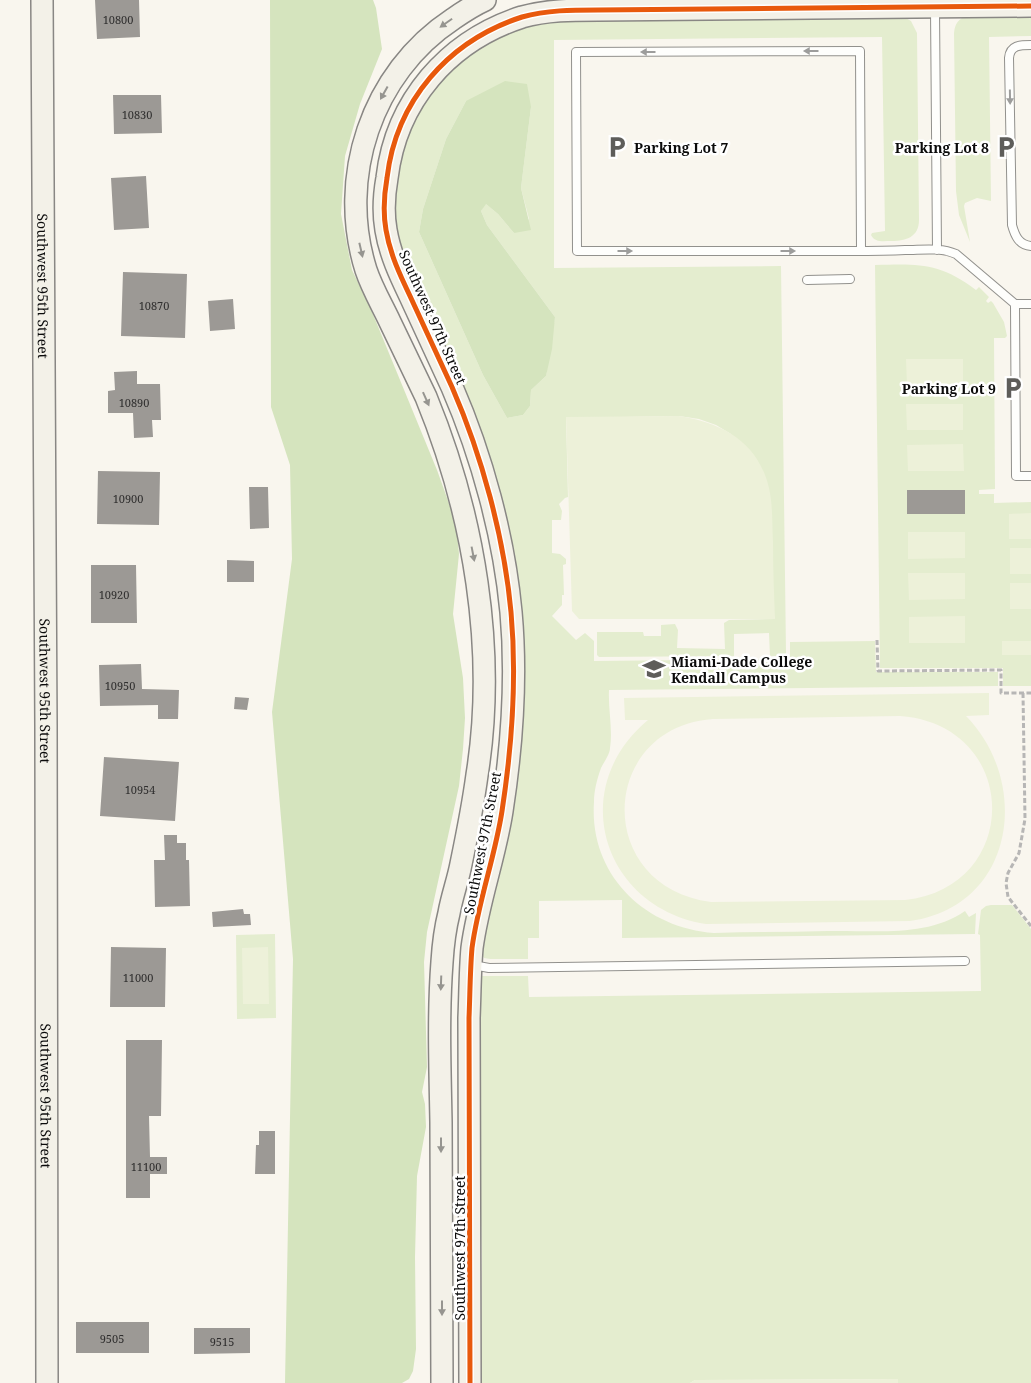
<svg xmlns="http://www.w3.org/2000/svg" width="1031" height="1383" font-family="'Noto Serif',serif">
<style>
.green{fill:#e4edcf;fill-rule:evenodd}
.forest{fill:#d5e4be}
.pitch{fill:#edf1d9;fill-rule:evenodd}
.building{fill:#9c9995}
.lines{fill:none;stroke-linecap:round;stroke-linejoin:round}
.lane-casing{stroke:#92918d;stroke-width:10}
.secondary-casing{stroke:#898784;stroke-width:24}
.path{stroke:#b7b6b5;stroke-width:3;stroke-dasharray:5 2.5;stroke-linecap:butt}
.lane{stroke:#fefefc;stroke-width:8}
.secondary{stroke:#f3f1e8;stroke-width:21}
.cycleway-casing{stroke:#fff;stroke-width:8}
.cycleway{stroke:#e8590c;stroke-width:5}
.oneway{fill:#969590}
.oneway2{fill:#9d9d9c}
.labels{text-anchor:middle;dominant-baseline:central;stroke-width:5;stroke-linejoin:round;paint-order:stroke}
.number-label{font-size:11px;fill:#2f2e2e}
.poi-label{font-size:14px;font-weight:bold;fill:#0b0b0b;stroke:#fff;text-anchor:start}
.street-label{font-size:14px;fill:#0b0b0b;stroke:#fff}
</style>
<rect width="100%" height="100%" fill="#f9f6ee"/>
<path class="green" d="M1031,13V36L989,37L991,201L977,198L965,203L964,206L970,242L959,215L956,191L954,33C955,24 958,18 968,16Z
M902,16L911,21L917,33L919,220C919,237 906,241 892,241C883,241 875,243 871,235L872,233L885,231L882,37L554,40V268L781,266L786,653L784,656H770L769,633L734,634V656L599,657L597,655V632H643L644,636H661V625L675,624L678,630L677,648L725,649L724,623L729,620L775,619L731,434L716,425L699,419L679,416L566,418L568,497L565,498L559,504L562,511L561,520H552V553L560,554L566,559V564L563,565L564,595H562V605L552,616L576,640L585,633L594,641V661L790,659V642L875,641L876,672H998V686L609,690C608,709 613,730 610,748C610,754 604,762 601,768C597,779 594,791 594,802C589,874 644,928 714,933C752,932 790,932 828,931C873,930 926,938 965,911L969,917L976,913L975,934L622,938V900L539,901V938H528V959H490L484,958L481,953L517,604L401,253L393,213L396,162L423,100L470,51L508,31L552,20ZM466,101L531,107L521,188L529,219L514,233L498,214L485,203L481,211L487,225L555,317L546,376L531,390L530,406L523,415L507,418L483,375L419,232L423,209L446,139Z
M875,265C918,264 939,262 976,290L979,287L989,297L986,301L988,303L991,301L993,303L1004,322L1007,336L1005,338H994L995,489L979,490V494H994V503L1031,502V686H1003V668H880Z
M991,905H1012L1031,929V1383H898L897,1379L695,1380L690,1383H481L482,1255L478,1117L480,976H528L529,997L981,991L980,935L978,934L981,910L986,906Z
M275,934L276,1018L237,1019L236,935Z"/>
<path class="forest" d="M270,0H373L376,8L382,49L360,104L345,156L341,214L352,270L370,307L437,470L456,523L459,554L453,614L463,678L465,718L463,749L459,786L427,932L424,962L427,1067L422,1092L425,1104L426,1127L417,1176L415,1257L416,1349L413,1371L409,1379L402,1383H285L293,959L272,712L292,559L290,465L271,407Z
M505,81L527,84L531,107L521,188L531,230L514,233L498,214L486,204L481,211L487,225L555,317L552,349L546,376L531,390L530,406L523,415L507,418L483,375L419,232L423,209L446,139L466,101Z"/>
<path class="pitch" d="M906,359H963V385L907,386Z
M906,404H963V430H907Z
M679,416C723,423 758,442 769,488C773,506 772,524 773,542C773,568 774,594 775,619H579L572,611L566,417Z
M963,444L964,471H908L907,445Z
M1031,513V539H1009V514Z
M908,532H965V558L908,559Z
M1010,548H1031V574H1010Z
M908,573H965V599L909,600Z
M1010,583H1031V609H1010Z
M965,616V643H909V617Z
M1002,641H1031V655H1002Z
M989,693V715L966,716C1031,782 1016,906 910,921L706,924C602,907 566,788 648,720H625L624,698ZM900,716C1021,725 1023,887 905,900L711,902C592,886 599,727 713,719Z
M268,947L269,1004H243L242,948Z
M898,1379V1383H690L695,1380Z"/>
<path class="building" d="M95,0H139L140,37L97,39Z
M113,95H161L162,133L114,134Z
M146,176L149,228L114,230L111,178Z
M123,272L187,274L185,338L121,336Z
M233,299L235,329L210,331L208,301Z
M137,371V384H160L161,420H152L153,437L134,438L133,413H108V391L115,390L114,372Z
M98,471L160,472L159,525L97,524Z
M249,487H268L269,528L250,529Z
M907,490H965V514H907Z
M227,560L254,561V582H227Z
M91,565H136L137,623H91Z
M141,664L142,689L179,690L178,719H158V705L100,706L99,665Z
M235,697L249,698L247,710L234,709Z
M104,757L179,762L175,821L100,816Z
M164,835H177V843H186V860H189L190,906L155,907L154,860H165Z
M243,909L244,914H250L251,925L213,927L212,912Z
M111,947L166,948L165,1007H110Z
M126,1040H162L161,1116H149L150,1157H167V1174H150V1198H126Z
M259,1131H275V1174H255L256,1145H259Z
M76,1322H149V1353H76Z
M194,1328H250V1353L194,1354Z"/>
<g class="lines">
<defs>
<path id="lane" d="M935,9L937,250
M1031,45C1020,45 1010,45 1009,58L1012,225C1015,236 1019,245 1031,246
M861,251L860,51L576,52L577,251H850C869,251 887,251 905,250C922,250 940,247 956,254L1015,304H1031
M807,280L850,279
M1015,304L1016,476H1031
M473,965L489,968L965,961"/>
<g id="secondary">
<path id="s1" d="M42,0L46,725L47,1383"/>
<path d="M442,1383C442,1296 441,1209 441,1122C440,1069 438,1015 442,962C443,946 445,929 449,913C452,896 458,880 461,864C467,835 473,805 477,775C497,650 474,514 426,397C414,372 402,347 390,322C382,305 372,288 366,270C337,178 371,73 453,19C463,12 474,5 485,0"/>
<path d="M470,1383L469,1018C470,995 470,971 472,948C478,902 495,857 502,811C512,746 517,678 511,612C504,537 482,456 452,387C438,356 424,326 410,296C400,275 390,254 386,230C383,213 384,195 387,178C396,101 448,41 522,17C547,10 572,10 598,10L1031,6"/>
</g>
</defs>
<use href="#lane" class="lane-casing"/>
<use href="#secondary" class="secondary-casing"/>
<path class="path" d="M877,640L878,671L1001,670V693H1031
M1023,693L1025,819L1019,853L1008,873L1006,883L1008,897L1031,926"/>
<use href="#lane" class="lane"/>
<use href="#secondary" class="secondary"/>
<defs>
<path id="cycleway" d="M470,1383L469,1018C470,995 470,971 472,948C478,902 495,857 502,811C512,746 517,678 511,612C504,537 482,456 452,387C438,356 424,326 410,296C400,275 390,254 386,230C383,213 384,195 387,178C396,101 448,41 522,17C547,10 572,10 598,10L1031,6"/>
</defs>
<use href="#cycleway" class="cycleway-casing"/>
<use href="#cycleway" class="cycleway"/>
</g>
<defs><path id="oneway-solid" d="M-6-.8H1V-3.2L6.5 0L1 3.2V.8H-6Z" transform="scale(1.25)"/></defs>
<g class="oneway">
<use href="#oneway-solid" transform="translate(446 23) rotate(145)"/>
<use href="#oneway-solid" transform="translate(384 93) rotate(119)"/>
<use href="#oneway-solid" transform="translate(361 250) rotate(77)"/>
<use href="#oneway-solid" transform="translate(426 399) rotate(66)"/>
<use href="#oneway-solid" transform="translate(473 554) rotate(79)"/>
<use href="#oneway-solid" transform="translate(441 983) rotate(92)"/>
<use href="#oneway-solid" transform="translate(441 1145) rotate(90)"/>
<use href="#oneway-solid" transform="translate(442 1308) rotate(90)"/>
</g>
<g class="oneway2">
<use href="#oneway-solid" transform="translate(811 51) rotate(180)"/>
<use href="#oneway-solid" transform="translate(648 52) rotate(180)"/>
<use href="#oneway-solid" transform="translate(1010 97) rotate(89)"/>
<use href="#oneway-solid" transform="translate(625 251)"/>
<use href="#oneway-solid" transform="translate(788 251)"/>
</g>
<defs>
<symbol id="parking-bare" viewBox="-9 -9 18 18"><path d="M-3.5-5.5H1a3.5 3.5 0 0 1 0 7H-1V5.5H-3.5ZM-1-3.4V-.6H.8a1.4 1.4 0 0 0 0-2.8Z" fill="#5e5d5a" stroke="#fff" stroke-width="2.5" paint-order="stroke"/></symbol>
<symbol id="university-bare" viewBox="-9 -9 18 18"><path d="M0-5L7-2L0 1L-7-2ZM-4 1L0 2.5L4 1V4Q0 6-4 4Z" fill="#5e5d5a" stroke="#fff" stroke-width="2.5" paint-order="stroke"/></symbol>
</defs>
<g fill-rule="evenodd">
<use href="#parking-bare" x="601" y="131" width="32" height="32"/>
<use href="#parking-bare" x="990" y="131" width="32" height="32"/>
<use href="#parking-bare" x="997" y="372" width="32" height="32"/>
<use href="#university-bare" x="638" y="653" width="32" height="32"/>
</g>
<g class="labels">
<g class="number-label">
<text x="118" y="19">10800</text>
<text x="137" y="114">10830</text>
<text x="154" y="305">10870</text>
<text x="134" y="402">10890</text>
<text x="128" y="498">10900</text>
<text x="114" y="594">10920</text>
<text x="120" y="685">10950</text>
<text x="140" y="789">10954</text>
<text x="138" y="977">11000</text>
<text x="146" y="1166">11100</text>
<text x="112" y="1338">9505</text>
<text x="222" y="1341">9515</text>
</g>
<g class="poi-label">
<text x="634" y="147">Parking Lot 7</text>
<text x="989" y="147" text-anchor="end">Parking Lot 8</text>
<text x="996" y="388" text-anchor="end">Parking Lot 9</text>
<text x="671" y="661">Miami-Dade College<tspan x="671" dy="16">Kendall Campus</tspan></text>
</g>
<g class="street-label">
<text stroke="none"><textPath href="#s1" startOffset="286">Southwest 95th Street</textPath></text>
<text transform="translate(433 317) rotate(66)">Southwest 97th Street</text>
<text stroke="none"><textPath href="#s1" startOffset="691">Southwest 95th Street</textPath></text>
<text transform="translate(482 843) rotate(-79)">Southwest 97th Street</text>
<text stroke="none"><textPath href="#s1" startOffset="1096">Southwest 95th Street</textPath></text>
<text transform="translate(459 1248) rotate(-90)">Southwest 97th Street</text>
</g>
</g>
</svg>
